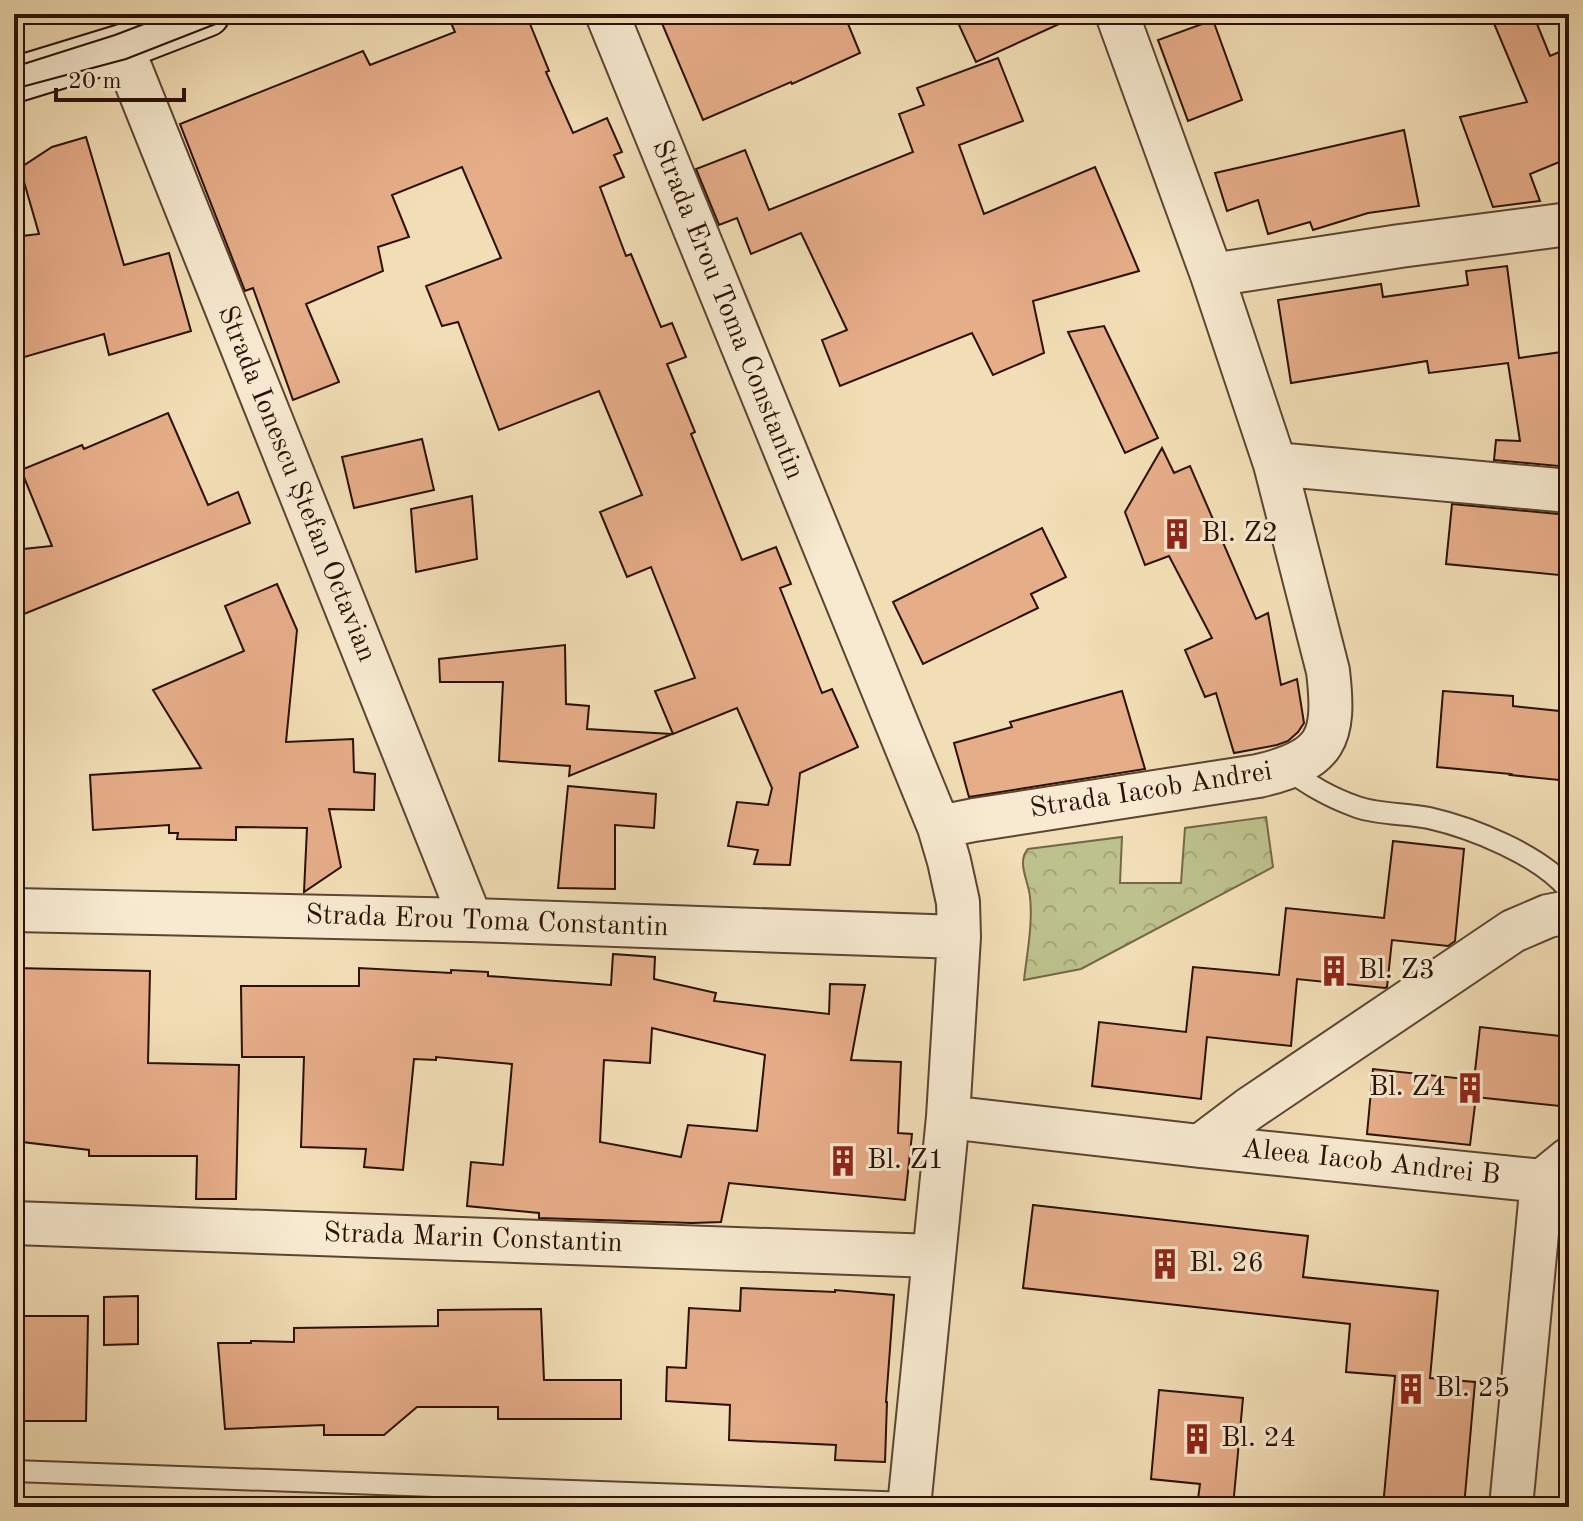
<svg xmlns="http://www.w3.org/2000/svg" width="1583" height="1521" font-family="'Old Standard TT',serif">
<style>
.forest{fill:url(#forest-crowns);stroke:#746848;stroke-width:2}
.building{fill:#e6ad89;stroke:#2a1005;stroke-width:2;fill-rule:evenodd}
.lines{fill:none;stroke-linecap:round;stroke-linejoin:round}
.lane-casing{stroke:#5c4431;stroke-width:24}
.street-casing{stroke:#5c4431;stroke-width:46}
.secondary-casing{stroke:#2a1005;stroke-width:48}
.lane{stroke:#f7ead0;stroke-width:20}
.street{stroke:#f7ead0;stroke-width:42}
.secondary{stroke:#f7ead0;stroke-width:44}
.tram{stroke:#2a1005;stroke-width:2}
.labels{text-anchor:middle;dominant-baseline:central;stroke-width:6;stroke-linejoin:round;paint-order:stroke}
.street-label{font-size:28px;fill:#2a1005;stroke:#f7ead0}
.poi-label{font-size:28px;fill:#2a1005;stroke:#f7ead0;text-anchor:start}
</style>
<defs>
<pattern id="forest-crowns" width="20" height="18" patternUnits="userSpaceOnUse" patternTransform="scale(2)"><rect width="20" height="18" fill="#bdc18c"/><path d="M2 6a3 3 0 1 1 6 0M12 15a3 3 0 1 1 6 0" fill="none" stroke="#a3a577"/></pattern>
</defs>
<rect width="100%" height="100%" fill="#f2deb6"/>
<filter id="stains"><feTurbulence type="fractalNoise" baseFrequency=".0025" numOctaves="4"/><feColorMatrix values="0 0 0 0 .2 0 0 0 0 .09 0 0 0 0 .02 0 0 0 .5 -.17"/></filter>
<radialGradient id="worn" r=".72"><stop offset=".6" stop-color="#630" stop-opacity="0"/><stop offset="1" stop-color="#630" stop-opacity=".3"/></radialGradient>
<path class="forest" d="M1266,817L1273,867L1081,969L1024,980C1027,953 1033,924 1030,897C1029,882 1016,862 1028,849L1122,837L1120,883H1181L1185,828Z"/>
<path class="building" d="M447,14H526L549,71L546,72L573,133L607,118L622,152L614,155L624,177L600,187L626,256L631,254L661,327L672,323L686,357L667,364L695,432L691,434L742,560L776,547L791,584L780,588L822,693L832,689L858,747L800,773L790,865L754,864L758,850L728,846L737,802L768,805L772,788L737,708L673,734L655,691L695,678L651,567L627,577L600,512L642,495L599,391L499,430L458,322L442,326L426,286L501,258L462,167L392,195L409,237L378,247L383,271L306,304L339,382L293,400L253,288L245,291L180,124L363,51L370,65L455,32Z
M658,14H844L860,53L792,84L791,82L703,120Z
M954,14H1081L976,62Z
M1490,14H1533L1550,56L1569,48V158L1530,174L1540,201L1493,207L1460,117L1527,102Z
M1213,20L1242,100L1188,121L1158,40Z
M998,58L1023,121L959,145L984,214L1095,167L1139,271L1033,301L1044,353L993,375L972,333L840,386L822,340L847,330L801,233L751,254L737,218L719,225L696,169L745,150L769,210L913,152L899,114L924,105L917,88Z
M1404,130L1419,206L1368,213L1313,230L1310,222L1268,234L1258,200L1227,211L1215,173Z
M86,137L124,265L169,253L191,331L109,355L104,334L14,360V237L39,234L20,168L52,147Z
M1507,266L1519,358L1569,351V467L1494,460L1496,440L1520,441L1508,363L1429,373L1427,361L1291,383L1278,300L1381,284L1383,297L1468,285L1466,271Z
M1104,326L1158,438L1125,453L1068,332Z
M168,413L208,505L238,492L250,523L14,618V550L52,546L21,470L82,445L84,449Z
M422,439L434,490L354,508L342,457Z
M1162,448L1174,473L1190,466L1256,619L1268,613L1281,685L1297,679L1304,723L1298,732L1288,741L1277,745L1234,753L1216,693L1205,697L1185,650L1212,638L1169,556L1145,565L1125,512Z
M472,496L477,559L416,572L411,509Z
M1452,504L1569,515V576L1446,564Z
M1042,528L1066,577L1031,594L1038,608L923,664L893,602Z
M277,584L297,630L286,742L353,739L354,772L375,774L374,810L329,809L341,867L304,892L307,828L236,827V840L177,839L178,833H169V825L93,830L90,775L201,768L153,690L244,651L225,606Z
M565,645L566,704L589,706L587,729L672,734L569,776L570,766L499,761L503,682H440L439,659Z
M1122,691L1145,769L969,797L954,743L1012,727L1010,722Z
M1443,691L1513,696V706L1569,712V781L1510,775L1511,774L1437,767Z
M568,786L656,794L654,828L615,825V889L558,888Z
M1393,841L1464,849L1455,941L1448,946L1392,940L1387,987L1385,988L1297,979L1291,1046L1207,1037L1201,1099L1092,1086L1099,1022L1186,1032L1193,967L1279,975L1286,908L1384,918Z
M613,954L655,957L654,979L716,993L714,1001L829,1014L830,984L865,985L851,1060L901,1062L898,1133L912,1134L905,1200L729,1183L721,1222L692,1223L539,1218V1213L467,1206L471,1162L503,1165L512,1064L436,1057V1060L414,1059L403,1170L364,1167L366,1149L301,1147L304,1057H242L241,986H359V968L451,973V970L488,972V976L611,985ZM652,1028L765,1055L757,1131L688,1125L681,1157L600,1142L604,1060L650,1063Z
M14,968L150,971L148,1063L239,1065L236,1199H196L197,1156H89V1150L14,1141Z
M1480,1027L1569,1037V1107L1476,1097L1470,1145L1367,1134L1373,1069L1474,1080Z
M1033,1205L1308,1236L1303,1277L1438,1291L1430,1378L1475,1382L1464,1507H1383L1395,1376L1346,1372L1350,1324L1023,1288Z
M741,1288L835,1292V1290L894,1295L886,1402H887L885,1462L835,1460L836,1445L729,1440L730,1405L666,1401L667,1367L686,1368L689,1308L740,1311Z
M138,1296V1344L104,1345V1297Z
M541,1309L544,1380H621V1419H498V1407H417L384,1435H324V1425L225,1429L218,1343H251V1341L294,1342V1328L438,1326V1310Z
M14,1316H88L86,1421H14Z
M1159,1390L1243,1398L1233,1507H1197L1200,1484L1151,1479Z"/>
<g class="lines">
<defs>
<path id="lane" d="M1287,769C1311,786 1329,797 1357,807C1380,815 1406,813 1429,818C1473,828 1540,855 1569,890
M14,1471L910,1503"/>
<path id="street" d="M607,14L939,827L949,861L958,902L959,937L948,1117L909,1507
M122,47L471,920
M1212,275L1400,246L1569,224
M1275,464L1569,491
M939,827L974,820L1258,776C1327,760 1336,739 1328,671L1275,464L1212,275L1117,14
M14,910L471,920L959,937
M948,1117L1200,1146L1542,1181
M1200,1146L1249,1109L1513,931L1548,916L1569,912
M14,1223L933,1256
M1511,1507L1542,1181L1569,1159"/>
<path id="secondary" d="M14,80L122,47L207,14"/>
</defs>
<use href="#lane" class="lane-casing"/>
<use href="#street" class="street-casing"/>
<use href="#secondary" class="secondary-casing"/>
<use href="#lane" class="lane"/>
<use href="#street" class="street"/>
<use href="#secondary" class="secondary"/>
<path class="tram" d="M14,67L115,35L170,14
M14,89L126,59L241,14"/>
</g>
<defs>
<symbol id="building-bare" viewBox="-9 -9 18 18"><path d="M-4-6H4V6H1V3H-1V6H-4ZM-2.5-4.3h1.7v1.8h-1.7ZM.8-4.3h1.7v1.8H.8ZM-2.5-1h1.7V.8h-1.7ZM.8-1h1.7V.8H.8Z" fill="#8f2418" stroke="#f7ead0" stroke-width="2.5" paint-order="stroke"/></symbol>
</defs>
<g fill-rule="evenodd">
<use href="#building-bare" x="1155" y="512" width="44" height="44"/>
<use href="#building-bare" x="1312" y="949" width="44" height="44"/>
<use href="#building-bare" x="1448" y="1066" width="44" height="44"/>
<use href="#building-bare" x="821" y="1139" width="44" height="44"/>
<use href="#building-bare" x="1143" y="1242" width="44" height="44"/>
<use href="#building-bare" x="1389" y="1367" width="44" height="44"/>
<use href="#building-bare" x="1175" y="1417" width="44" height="44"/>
</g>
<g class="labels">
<g class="street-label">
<text transform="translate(727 310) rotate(68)">Strada Erou Toma Constantin</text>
<text transform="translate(296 484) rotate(68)">Strada Ionescu Ștefan Octavian</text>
<text transform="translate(1151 791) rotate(-9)">Strada Iacob Andrei</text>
<text transform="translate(487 922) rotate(2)">Strada Erou Toma Constantin</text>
<text transform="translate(1371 1163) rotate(6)">Aleea Iacob Andrei B</text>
<text transform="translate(473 1239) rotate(2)">Strada Marin Constantin</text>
</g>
<g class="poi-label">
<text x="1201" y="534">Bl. Z2</text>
<text x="1358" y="971">Bl. Z3</text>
<text x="1446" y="1088" text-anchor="end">Bl. Z4</text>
<text x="867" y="1161">Bl. Z1</text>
<text x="1189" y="1264">Bl. 26</text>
<text x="1435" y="1389">Bl. 25</text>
<text x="1221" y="1439">Bl. 24</text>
</g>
</g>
<rect width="1583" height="1521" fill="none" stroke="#f2deb6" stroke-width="48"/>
<rect x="16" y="16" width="1551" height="1489" fill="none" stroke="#2a1005" stroke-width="4"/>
<rect x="24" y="24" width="1535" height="1473" fill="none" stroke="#2a1005" stroke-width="2"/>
<path d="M56 88v12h128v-12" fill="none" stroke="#2a1005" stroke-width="4"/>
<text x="68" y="88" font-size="24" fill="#2a1005" stroke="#f7ead0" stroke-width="6" paint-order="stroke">20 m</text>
<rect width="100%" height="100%" filter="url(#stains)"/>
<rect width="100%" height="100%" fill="url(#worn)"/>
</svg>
